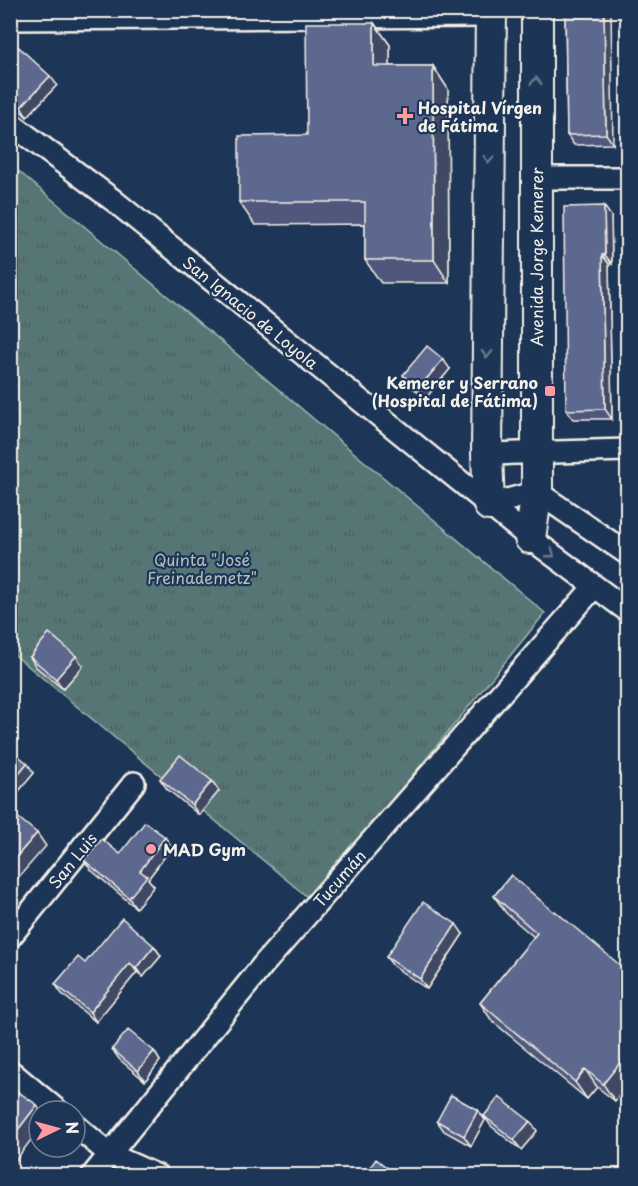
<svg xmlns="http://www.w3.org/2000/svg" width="638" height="1186" font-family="'Playpen Sans',sans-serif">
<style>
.park{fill:url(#park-tufts);stroke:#a5b4ae;stroke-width:1.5}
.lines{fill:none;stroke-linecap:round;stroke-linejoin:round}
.street-casing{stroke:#f4f1e8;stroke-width:26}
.secondary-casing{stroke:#f4f1e8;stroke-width:34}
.street{stroke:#1d3557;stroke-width:21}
.secondary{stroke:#1d3557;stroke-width:30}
.wall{fill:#50597b;stroke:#f4f1e8;stroke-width:1.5}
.shaded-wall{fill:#414964;stroke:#f4f1e8;stroke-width:1.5}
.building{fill:#5d688f;stroke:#f4f1e8;stroke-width:1.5}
.oneway{stroke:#68778a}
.poi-dot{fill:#ff9aa2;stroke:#1d3557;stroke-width:2}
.labels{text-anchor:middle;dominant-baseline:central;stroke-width:4.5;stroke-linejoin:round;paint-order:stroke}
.poi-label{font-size:16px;font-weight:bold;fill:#f4f1e8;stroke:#1d3557;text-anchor:start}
.street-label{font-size:16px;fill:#f4f1e8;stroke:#1d3557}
.park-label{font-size:16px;fill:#b5c0ba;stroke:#1d3557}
</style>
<defs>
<pattern id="park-tufts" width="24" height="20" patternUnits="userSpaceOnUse" patternTransform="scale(1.5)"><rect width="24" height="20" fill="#567675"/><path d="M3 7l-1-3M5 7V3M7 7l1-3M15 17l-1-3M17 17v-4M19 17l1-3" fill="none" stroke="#505f5e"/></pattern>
</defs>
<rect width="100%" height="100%" fill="#1d3557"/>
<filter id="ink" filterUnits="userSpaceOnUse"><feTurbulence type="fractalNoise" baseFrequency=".0167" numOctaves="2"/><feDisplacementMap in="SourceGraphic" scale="12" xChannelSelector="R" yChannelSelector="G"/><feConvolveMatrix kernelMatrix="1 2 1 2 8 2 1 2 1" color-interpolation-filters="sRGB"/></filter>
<g filter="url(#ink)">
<path class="park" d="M10,164L545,613L311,900L11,652Z"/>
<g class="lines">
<defs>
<path id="street" d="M10,19L491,16
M10,123L113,200L530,538L628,611
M536,178H628
M487,454L628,450
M489,505L537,492L628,554
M10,937L134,783
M10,1071L58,1111
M75,1125L109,1154L158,1176
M92,1176L263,965L594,587"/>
<path id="secondary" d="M489,505L487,454L491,10
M530,538L537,492V10"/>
</defs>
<use href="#street" class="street-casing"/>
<use href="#secondary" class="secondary-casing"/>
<use href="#street" class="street"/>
<use href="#secondary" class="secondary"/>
</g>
<path class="wall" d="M565,10L613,144L574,145L567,135Z
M374,23L390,45V66H433L448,89L449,283H381L365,260V224L255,225L239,202L307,135Z
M10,39L57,85L27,117L10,101Z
M611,216L612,264H609L612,419H573L566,410Z
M450,369L425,399L410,385L403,375Z
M30,657L83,666L63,689L36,667Z
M10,749L34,773L18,792L10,786Z
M160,779L212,781L219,791L199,815L167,789Z
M172,847L148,879L154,886L136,908L91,870L84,860L120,854Z
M511,875L615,1101L597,1087L587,1099L492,1021L480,1003L534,937L506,913L494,896Z
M463,934L427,989L393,966L386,957Z
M154,946L161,956L143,977L137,972L96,1022L62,994L55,984L85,963Z
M112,1049L154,1051L160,1061L145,1081L119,1059Z
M478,1110L485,1120L471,1146L444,1131L437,1121Z
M484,1116L530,1121L537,1131L521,1150L491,1126Z"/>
<path class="shaded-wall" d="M604,10H611L613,144L606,134Z
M374,23L390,45V89L374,66Z
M433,66L448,89L449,283L434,260Z
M50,76L57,85L27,117L21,107Z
M604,206L611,216L612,264L605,255Z
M602,255L609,264L612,419L605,409Z
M443,359L450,369L425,399L418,389Z
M76,656L83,666L63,689L56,679Z
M27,763L34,773L18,792L11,783Z
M212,781L219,791L199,815L192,805Z
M37,833L46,846L10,887V864Z
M165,837L172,847L148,879L154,886L136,908L129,898L140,871Z
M456,924L463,934L427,989L420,979Z
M154,946L161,956L143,977L136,968Z
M130,963L137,972L96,1022L90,1012Z
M154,1051L160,1061L145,1081L138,1071Z
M627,1054V1086L615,1101L603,1084Z
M585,1069L597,1087L587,1099L575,1082Z
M37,1105L40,1111H39V1129L10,1168V1140Z
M478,1110L485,1120L471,1146L464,1136Z
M530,1121L537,1131L521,1150L514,1140Z"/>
<path class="building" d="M565,10H604L606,134L567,135Z
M306,23H374V66H433L434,260H365V202H239V136L307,135Z
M10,39L50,76L21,107L10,98Z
M604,206L605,255H602L605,409L566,410L564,207Z
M427,346L443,359L418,389L403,375Z
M49,633L76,656L56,679L30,657Z
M10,749L27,763L11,783L10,782Z
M180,755L212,781L192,805L160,779Z
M10,811L37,833L10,864Z
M145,822L165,837L140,871L147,876L129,898L84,860L102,839L120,854Z
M511,875L554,912L555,911L627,971V1054L603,1084L585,1069L575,1082L480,1003L537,933L494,896Z
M423,902L456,924L420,979L386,957Z
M122,918L154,946L136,968L130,963L90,1012L55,984L78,957L85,963Z
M128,1030L154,1051L138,1071L112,1049Z
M10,1086L37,1105L10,1140Z
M451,1095L478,1110L464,1136L437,1121Z
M499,1097L530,1121L514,1140L484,1116Z
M376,1159L398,1176H364Z"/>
<defs><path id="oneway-chevron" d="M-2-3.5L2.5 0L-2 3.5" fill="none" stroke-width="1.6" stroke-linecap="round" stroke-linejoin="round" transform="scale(1.5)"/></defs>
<g class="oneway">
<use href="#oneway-chevron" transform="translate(536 81) rotate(-90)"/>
<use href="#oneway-chevron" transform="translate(489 159) rotate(90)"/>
<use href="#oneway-chevron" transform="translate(487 354) rotate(90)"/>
<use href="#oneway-chevron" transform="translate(551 554) rotate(38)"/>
</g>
</g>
<g class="poi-dot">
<path d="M402 107h6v6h6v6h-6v6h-6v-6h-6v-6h6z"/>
<rect x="544" y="385" width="12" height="12" rx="3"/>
<circle cx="151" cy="849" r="6"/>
</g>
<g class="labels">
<g class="poi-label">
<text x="418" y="107">Hospital Vírgen<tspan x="418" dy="18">de Fátima</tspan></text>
<text x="538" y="382" text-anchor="end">Kemerer y Serrano<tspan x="538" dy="18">(Hospital de Fátima)</tspan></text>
<text x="163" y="849">MAD Gym</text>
</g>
<g class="street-label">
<text transform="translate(536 257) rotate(-90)">Avenida Jorge Kemerer</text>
<text transform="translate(251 312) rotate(39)">San Ignacio de Loyola</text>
<text transform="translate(72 860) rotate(-51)">San Luis</text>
<text transform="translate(339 878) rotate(-49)">Tucumán</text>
</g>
<g class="park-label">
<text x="202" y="559">Quinta "José<tspan x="202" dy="18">Freinademetz"</tspan></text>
</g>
</g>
<rect width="638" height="1186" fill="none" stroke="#1d3557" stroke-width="36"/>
<rect x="18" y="18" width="602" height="1150" fill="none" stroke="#f4f1e8" stroke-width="2" filter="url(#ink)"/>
<g transform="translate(57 1129) rotate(85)"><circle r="28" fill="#1d3557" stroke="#738091" stroke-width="1.5"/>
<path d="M0-4.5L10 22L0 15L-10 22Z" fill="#ff9aa2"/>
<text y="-9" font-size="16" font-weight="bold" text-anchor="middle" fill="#f4f1e8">N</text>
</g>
</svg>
